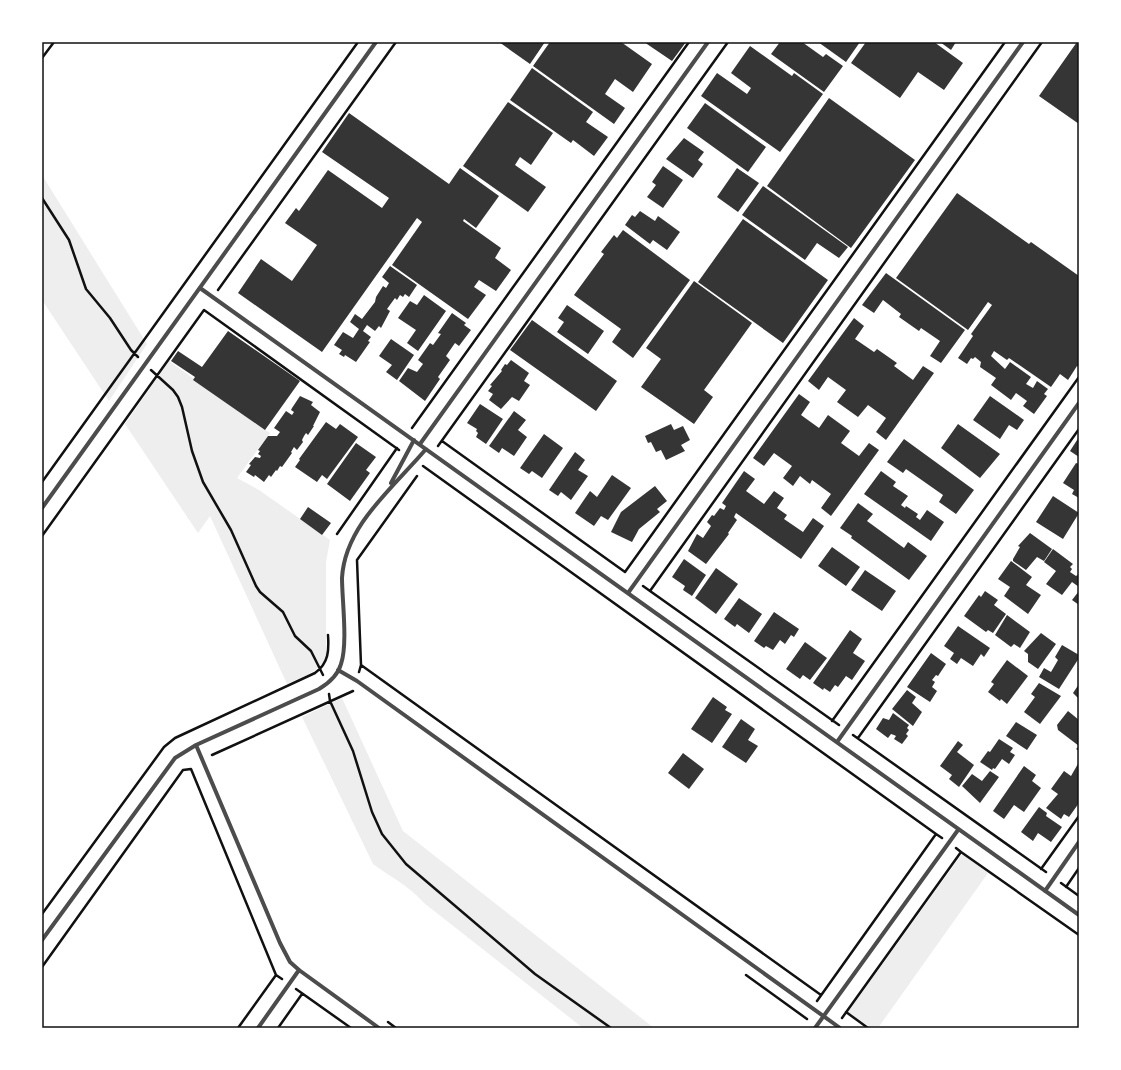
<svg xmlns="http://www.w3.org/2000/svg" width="1121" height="1070" font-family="'Varela Round',sans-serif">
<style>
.green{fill:#eee}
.building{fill:#353535}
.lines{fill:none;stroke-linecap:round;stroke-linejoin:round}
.path{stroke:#111;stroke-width:2.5}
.minor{stroke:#4c4c4c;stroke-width:4}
.neatline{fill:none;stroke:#111;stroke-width:1.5}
</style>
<rect width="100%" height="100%" fill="#fff"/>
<path class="green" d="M42,175L147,344L109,401L42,300Z
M169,361L270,433L237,478L259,490L330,540L326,562V657C318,673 302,677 287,684L210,516L198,533L125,424Z
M342,698L403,831L654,1028H583L424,903C408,885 392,878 373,864L302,717Z
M962,854L988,873L878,1028H871L848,1012Z"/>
<path class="building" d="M499,42H545L530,64Z
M550,42H621L652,64L633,92L615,79L605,94L625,108L614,124L533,66Z
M644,42H686L672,61Z
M780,42H802L823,57L826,54L843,66L824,92L771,54Z
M818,42H860L846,62Z
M866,42H934L963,63L944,90L918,72L900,98L851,63Z
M940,42H956L951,50Z
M1077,42H1079V124L1039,96Z
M750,46L792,76L794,73L823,94L780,152L701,96L717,73L747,94L751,88L731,73Z
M532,68L593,112L586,122L608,137L594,156L573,140L571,143L510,100Z
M829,98L915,160L851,248L767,186Z
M508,102L553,133L531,165L520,157L515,165L546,187L528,212L463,166Z
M705,103L766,147L748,172L687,128Z
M349,113L449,184L460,168L499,196L476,228L464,219L463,221L501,248L495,258L511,270L496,291L479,280L474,287L486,295L468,319L392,265L422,222L417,218L322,352L238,293L261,259L292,281L317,245L285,223L296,208L299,211L328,170L382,208L389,198L322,152Z
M684,138L704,152L698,160L703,164L693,178L666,159Z
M663,166L683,180L663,208L647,197L656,185L652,182Z
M737,168L759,183L738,212L717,197Z
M763,186L848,247L839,258L817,243L805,260L742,215Z
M957,193L1029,244L1031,242L1079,276V367L1077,366L1068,380L1060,374L1051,387L1009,358L1007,360L994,351L991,356L1005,369L1010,362L1031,377L1026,384L1033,388L1037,381L1048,389L1044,394L1047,396L1034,414L1023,406L1027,401L1016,393L1011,400L991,385L996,378L980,367L981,362L975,357L973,359L971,358L967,364L958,358L973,336L971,334L992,305L988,302L968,330L896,278Z
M640,211L655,221L658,216L680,232L667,250L653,240L650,244L625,225L632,215L635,217Z
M743,219L828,280L783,343L698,282Z
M623,230L690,280L633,358L612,342L621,329L574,295L604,254L601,252L614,235L617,238Z
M390,266L417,285L409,297L405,294L403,297L400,295L397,300L395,298L387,309L390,311L381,328L379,326L375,331L367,325L363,331L371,337L368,341L370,342L356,362L345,355L344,357L339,354L342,350L334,345L343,332L353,338L359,329L350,322L355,314L362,319L375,302L376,297L383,286L386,288L389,283L382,277Z
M886,273L965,330L941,363L930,356L940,341L921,328L919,331L899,317L901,314L883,300L874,313L862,305Z
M694,281L752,323L704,390L713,397L694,424L641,387L661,359L646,348Z
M424,295L446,311L418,351L407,343L416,330L398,318L410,301L417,305Z
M567,305L604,331L588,354L557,332L564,322L558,318Z
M452,313L466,323L464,325L471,330L459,346L455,343L446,356L450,360L438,377L440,379L425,401L399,381L408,368L417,372L423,364L418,360L430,343L433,345L441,334L438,333Z
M854,318L864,326L855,339L874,352L877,349L897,363L894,366L913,380L923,366L934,373L886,440L876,432L886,418L868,405L858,417L837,402L846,390L828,377L819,390L808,381Z
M532,320L617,381L596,411L510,350Z
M228,331L300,381L265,430L193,380L195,377L171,361L178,351L202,367Z
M391,339L414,355L397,380L386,372L392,365L379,356Z
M511,360L529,373L524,381L530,385L519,401L512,397L501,409L489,400L493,394L488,391L492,386L490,385L502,371L501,370L505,364L507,365Z
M799,394L810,402L801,415L819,428L828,415L850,431L841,443L859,456L869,443L879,450L831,516L821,508L831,494L812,480L810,484L800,476L793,486L783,478L792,466L774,453L764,466L753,458Z
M300,396L313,402L311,405L320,412L313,426H314L308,435L306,433L304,436L302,440L303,442L297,450L294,447L291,452L292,453L282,467L280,466L277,471L276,470L271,477L269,475L264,482L255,475L254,477L246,472L251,465L249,464L255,457L260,458L261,456L258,454L260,451L258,450L268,436H277L280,432L274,428L286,411L292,415L294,412L291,410L292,408Z
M990,396L1024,420L1017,430L1009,425L1000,439L973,420Z
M480,404L503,419L486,444L476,437L478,433L476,431L477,429L467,423Z
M514,411L526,420L518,430L527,437L514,456L502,448L499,453L489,446Z
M326,422L336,429L340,424L358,437L327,479L322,475L317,482L295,467L300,460L299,459Z
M671,424L674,430L683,426L690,440L681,445L685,451L666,460L661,450L656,452L651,442L648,443L645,436Z
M958,424L1000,454L980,478L941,448Z
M544,434L563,448L542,478L532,471L529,474L520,468Z
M1079,437V457L1070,451Z
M904,439L974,490L956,514L939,502L943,495L906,469L903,473L887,462Z
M356,443L376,457L366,470L370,473L350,501L327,484Z
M575,452L585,460L578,470L588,476L571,500L561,492L558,496L549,490Z
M1076,463L1079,464V498L1072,494L1074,490L1063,483Z
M744,471L755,479L746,491L764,504L774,491L784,498L777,508L787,515L784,519L803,532L813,518L824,526L801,559L736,513L734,517L737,520L728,533L729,534L706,564L688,551L697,534L703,538L711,526L707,522L712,515L714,516L720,508L724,510L726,506L722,503Z
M881,471L896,482L893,486L908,496L901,505L905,508L906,506L918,514L916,517L920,520L927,510L944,522L931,541L864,494Z
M612,475L631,488L608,520L601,516L594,526L575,513L590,491L597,497Z
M655,486L667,501L657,509L660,512L639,529L632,542L611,532L621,512Z
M1053,496L1079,513L1063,539L1036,522Z
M858,503L873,514L867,521L904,548L908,542L927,556L909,580L851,538L852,536L840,528Z
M308,507L331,523L322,535L300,519Z
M1030,533L1052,549L1044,561L1037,557L1026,570L1013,561V559L1020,547L1018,546Z
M832,547L860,567L846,586L818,566Z
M1053,549L1073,564L1070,567L1072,569L1070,572L1076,576L1079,574V587L1072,582L1062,595L1046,584L1056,571L1044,562Z
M684,559L706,575L692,596L683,590L685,586L672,577Z
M1011,561L1032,577L1026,585L1041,595L1028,614L1004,596L1010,587L998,579Z
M716,568L738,584L716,614L695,598Z
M865,570L896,591L882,611L851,590Z
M985,591L998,600L994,605L1006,614L993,633L988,630L986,632L964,616L979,595L981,597Z
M1079,591V605L1072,600Z
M739,598L762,614L749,633L737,624L735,627L724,619Z
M774,612L799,629L794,637L791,635L785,644L780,640L773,650L766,646L764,648L754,641Z
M1007,615L1030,632L1020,648L1014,644L1011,647L995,635Z
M958,626L990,648L984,657L981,654L973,666L961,658L957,664L950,659L954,653L944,646Z
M850,630L862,639L853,653L865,661L852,680L846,676L838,687L835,685L830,692L824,688L823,690L813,683Z
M1041,633L1056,644L1038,669L1028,662V654L1024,651Z
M805,642L827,658L810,680L803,675L800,679L786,669Z
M1062,645L1079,655V658L1059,689L1039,677L1044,668L1051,672L1058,660L1055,657Z
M931,653L946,664L938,676L936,675L932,680L935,682L932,687L937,691L930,702L907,687Z
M1007,660L1028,676L1007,704L1001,699L1000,701L988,692L994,684L991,682Z
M1039,683L1061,696L1040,724L1024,712L1035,697L1031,694Z
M1079,684V699L1073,693Z
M907,690L916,697L912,703L922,712L913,726L892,709Z
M713,697L727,707L725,710L732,714L712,743L691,729Z
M1068,711L1079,720V751L1076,749L1079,746L1058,730L1057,725Z
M893,713L909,725L907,728L909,730L906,734L908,736L902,744L894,739L896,736L894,735L891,734L888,738L876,729L883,718L889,720Z
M741,719L755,729L748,740L758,746L746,763L722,747Z
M1016,722L1037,735L1027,750L1006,736Z
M999,739L1013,748L1010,752L1015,755L1009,764L1002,759L995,769L993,768L992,770L980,762L988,751L990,752Z
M958,741L963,745L957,752L974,765L959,787L949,779L952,775L940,766Z
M683,753L704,769L689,789L668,773Z
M1079,762V803L1069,817L1064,814L1061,819L1046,808L1058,794L1051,789L1064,771L1071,776Z
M1024,766L1036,775L1032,781L1041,788L1024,812L1014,805L1004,819L993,811Z
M990,771L999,777L980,803L962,786L972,774L982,781Z
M1039,807L1047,813L1046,816L1062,827L1051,842L1038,833L1033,841L1021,832Z"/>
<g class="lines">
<path class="path" d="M42,58L54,42
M42,198L69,240L86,289L110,318L131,350L138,357
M218,290L396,42
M151,370L173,390L178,397L182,407L192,451L203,482L231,530L256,586L260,592L283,612L295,636L311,651L323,675
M412,428L689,42
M442,441L625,572L1005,42
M438,446L728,42
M423,466L936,834
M42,482L358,42
M337,534L397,448
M42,536L204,310L399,450
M643,586L650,591L1042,42
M650,591L839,725
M361,665L821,995
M359,672L361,665L357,560L417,476
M329,694L330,701L353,751L372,812L382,834L406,864L535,974L611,1028
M832,721L1079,377
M853,735L1046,872
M858,738L1079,429
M212,755L353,691
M961,852L1079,935
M1041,869L1079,816
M1061,883L1079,896
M1066,887L1079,868
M42,914L164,747L175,738L315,673C329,663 329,650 328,635
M42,967L183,770L191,769L276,975L282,979
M746,975L807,1019
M296,989L351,1028
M817,1001L936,834L942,838
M846,1012L868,1028
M842,1018L961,852L956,848
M388,1022L396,1028
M238,1028L276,975
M278,1028L302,994"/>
<path class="minor" d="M200,288L1079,915
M420,444L708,42
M391,483L414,440
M42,508L376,42
M628,593L1023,42
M338,670L357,681L840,1028
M837,742L1079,403
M196,745L280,943L290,962L299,970L379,1028
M1045,891L1079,842
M42,940L175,758L196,745L319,689C329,683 338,675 341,664C348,644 342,600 342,578C345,525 394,487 426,449
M258,1028L299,970
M815,1028L958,830"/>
</g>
<rect width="1121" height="1070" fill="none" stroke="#ffffff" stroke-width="86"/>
<rect x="43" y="43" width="1035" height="984" class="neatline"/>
</svg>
